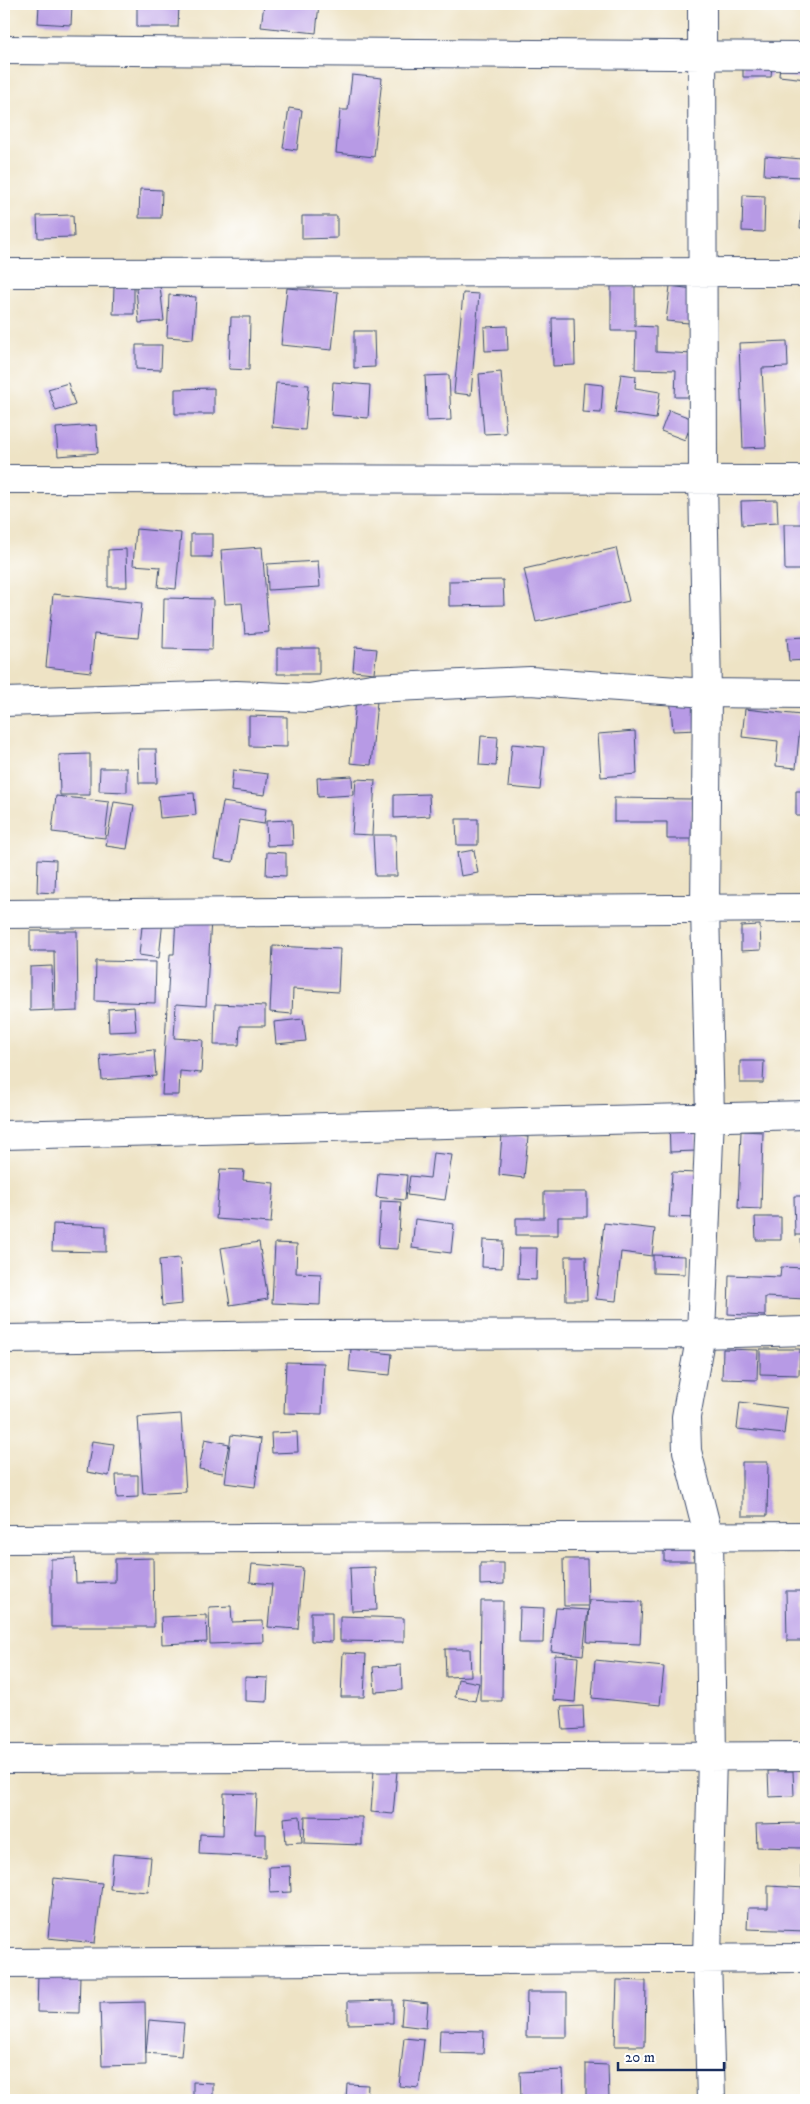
<svg xmlns="http://www.w3.org/2000/svg" width="810" height="2104" font-family="'IM FELL DW Pica',serif">
<style>
.building{fill:#b79ae5}
.lines{fill:none;stroke-linecap:round;stroke-linejoin:round}
.minor-casing{stroke:#3b4a6d;stroke-width:30}
.minor{stroke:#fff;stroke-width:28}
</style>
<rect width="100%" height="100%" fill="#fff"/>
<filter id="ink" filterUnits="userSpaceOnUse"><feTurbulence type="fractalNoise" baseFrequency=".02" numOctaves="2"/><feDisplacementMap in="SourceGraphic" scale="10" xChannelSelector="R" yChannelSelector="G"/><feConvolveMatrix kernelMatrix="1 2 1 2 8 2 1 2 1" color-interpolation-filters="sRGB"/></filter>
<filter id="wash" filterUnits="userSpaceOnUse"><feTurbulence type="fractalNoise" baseFrequency=".0096" numOctaves="4" result="noise"/><feDisplacementMap in="SourceGraphic" scale="20" xChannelSelector="R" yChannelSelector="G"/><feGaussianBlur stdDeviation="1.12" result="paint"/><feColorMatrix in="noise" values="0 0 0 0 0 0 0 0 0 0 0 0 0 0 0 0 0 1.4 0 .05"/><feComposite in="paint" operator="in"/></filter>
<g filter="url(#wash)">
<rect width="100%" height="100%" fill="#eee3c5"/>
<g id="blocks">
<path class="building" d="M39,4H72L71,25L38,23Z
M137,4H179L178,27H137Z
M264,4H319L316,33L261,27Z
M743,64L772,65L771,77H743Z
M780,64L806,66V79L779,76Z
M352,75L382,78L374,157L336,153L340,110H348Z
M289,108L302,110L297,150L283,148Z
M765,156L802,159L801,177L764,175Z
M804,182H806V228H800Z
M140,189L162,190L161,218H139Z
M743,195L765,196L764,232L742,231Z
M73,215L74,237L38,238L37,216Z
M302,216H337V238L302,239Z
M160,286L164,321L139,323L136,288Z
M611,286H635V326L656,327V352L693,354L691,397H675L676,370L635,369L636,331H611Z
M670,286L693,289L689,323L666,321Z
M114,287H134V314H113Z
M287,288L338,292L332,350L281,345Z
M463,293L479,294L471,395L454,393Z
M169,295L196,297L193,339L167,337Z
M231,317H250L249,370L229,369Z
M552,318H574L575,365L553,366Z
M507,326L508,350L485,351L484,327Z
M354,331H374L375,367L354,368Z
M787,341L788,367L762,368L766,447L743,448L739,343Z
M136,345H162L161,370L136,369Z
M501,372L506,433L484,434L479,374Z
M621,374L636,376L635,388L660,392L656,419L615,413Z
M449,375L451,420L427,421L425,376Z
M333,382L370,385L368,418L331,415Z
M68,383L75,405L56,411L48,389Z
M276,383L309,385L305,430L272,427Z
M584,383L603,385L601,413L582,412Z
M214,388V414H175V389Z
M669,410L693,419L685,440L661,431Z
M96,425L98,453L58,456L56,428Z
M777,500L778,523L742,525L741,501Z
M802,500H806V570H785L784,524H802Z
M136,529L181,533L176,589L158,587L160,567L133,565Z
M191,534H212V557H191Z
M262,547L269,632L245,634L242,603L225,604L221,550Z
M616,548L629,601L536,622L524,569Z
M126,549L127,587H108V550Z
M318,561L320,587L268,590L267,564Z
M503,580L504,605L449,606V581Z
M53,594L142,603L138,638L94,634L91,672L46,667Z
M164,598L213,599L212,650L163,649Z
M806,637V660L789,661L787,638Z
M355,647L377,649L374,673L353,671Z
M277,648H319V674H277Z
M697,695L699,730L673,731L670,696Z
M356,699L377,701L371,765L350,763Z
M745,709L801,715L796,768L776,766L778,741L742,737Z
M249,716L287,717V747L249,746Z
M635,731L637,774L601,777L598,734Z
M481,736L498,737L496,766L479,765Z
M512,744L544,747L540,790L508,787Z
M138,749H156L157,783H139Z
M90,754V795H60L59,755Z
M100,768H127V792L99,791Z
M233,770L268,774L265,795L231,791Z
M352,776L353,795L318,797L317,778Z
M356,779L375,780L372,835L352,834Z
M796,791H806V816H796Z
M194,793L196,815L160,818L158,796Z
M429,794L430,816L394,818V795Z
M56,796L109,802L105,838L52,832Z
M614,798L692,799L691,839H667V822H614Z
M114,802L134,805L127,849L106,846Z
M223,802L266,809L264,824L239,820L233,862L214,859Z
M456,819H478V845H457Z
M292,820L293,845L267,846L266,821Z
M373,835H396L397,876H375Z
M474,850L478,873L461,876L457,853Z
M267,852L286,853V876L266,875Z
M38,859L56,860L55,893L37,892Z
M143,917L163,920L159,958L139,955Z
M176,917L211,919L206,1006L176,1004L174,1038L203,1040L201,1073L180,1071L179,1095H162L170,954H174Z
M760,925L761,950L741,951V926Z
M30,931H77L78,1011L55,1012L54,951H30Z
M273,946L340,949L338,992L293,989L292,1014L270,1012Z
M96,961L156,962L155,1003L95,1001Z
M52,966L53,1010L30,1011V967Z
M215,1004L265,1006V1026H240L239,1045H214Z
M134,1007L136,1031L109,1032L108,1009Z
M303,1019L306,1041L276,1044L274,1022Z
M154,1050L156,1076L102,1080L100,1055Z
M740,1061H764L763,1083H740Z
M669,1118H695L696,1151L670,1152Z
M741,1131L763,1132L761,1209L738,1208Z
M502,1134L528,1137L524,1178L499,1175Z
M433,1153L452,1155L445,1200L407,1195L410,1176L430,1178Z
M220,1169L244,1170L243,1180L274,1183L271,1223L216,1219Z
M672,1172L697,1173L696,1218L669,1217Z
M378,1173L407,1175L405,1200L376,1197Z
M544,1192H587V1217H558V1235H516V1218H544Z
M794,1196H806V1235H795Z
M381,1201L401,1202L398,1249L378,1248Z
M755,1217H781V1240H756Z
M415,1219L454,1224L451,1253L412,1248Z
M604,1223L655,1229L652,1256L621,1252L616,1301L596,1299Z
M53,1224L106,1226V1252L52,1251Z
M806,1238V1259L802,1260L801,1239Z
M483,1240L503,1241L502,1268L482,1267Z
M259,1242L268,1299L230,1305L221,1248Z
M275,1243L297,1244L296,1273L321,1274L320,1305L272,1303Z
M519,1248H537L536,1280L518,1279Z
M653,1255L685,1256V1274L653,1273Z
M565,1256H586L587,1300H566Z
M180,1258L182,1304L162,1306L159,1260Z
M781,1267L806,1268V1299L765,1297V1316L728,1314L729,1275L780,1277Z
M351,1349L392,1354L390,1375L349,1371Z
M723,1349L758,1350L757,1380L722,1379Z
M760,1349H800L799,1375L760,1374Z
M286,1362L324,1363L322,1414L284,1413Z
M740,1402L787,1408L784,1434L737,1429Z
M181,1414L186,1492L143,1494L138,1417Z
M297,1432L298,1452L272,1453L271,1433Z
M231,1435L261,1439L255,1487L225,1483Z
M205,1439L229,1444L223,1473L199,1469Z
M92,1441L114,1444L109,1476L87,1472Z
M742,1462H768L767,1516H742Z
M116,1475H138V1497L117,1498Z
M664,1537H694V1561H664Z
M75,1558L76,1583L115,1582V1559L153,1558L154,1627H51V1559Z
M563,1559H587L588,1606H564Z
M480,1563H504V1584L480,1585Z
M252,1564L303,1568L298,1629L268,1627L272,1584L250,1582Z
M375,1567L377,1610L352,1611L350,1568Z
M786,1591H806V1641H787Z
M589,1600L642,1602L640,1644L587,1642Z
M481,1601H503L502,1701H480Z
M231,1606L232,1622L263,1621L264,1642L210,1644L209,1607Z
M520,1607L544,1608L543,1643H519Z
M556,1608L588,1610L583,1655L551,1651Z
M311,1612H332V1642L311,1641Z
M206,1615L207,1642L162,1644L161,1617Z
M340,1616L404,1618V1642L340,1641Z
M445,1649H470L471,1676L446,1677Z
M343,1653L366,1654L364,1697H341Z
M555,1655L578,1657L575,1702L553,1700Z
M595,1660L664,1667L660,1705L592,1698Z
M401,1665L402,1690L375,1692L373,1667Z
M245,1677L268,1678L267,1702L245,1701Z
M458,1679L479,1683L475,1701L455,1697Z
M583,1706L584,1729L563,1730L561,1707Z
M374,1769L397,1771L393,1814L371,1812Z
M768,1771H793L794,1796L769,1797Z
M224,1793L257,1794L255,1834H266V1857L199,1854L200,1834L223,1835Z
M300,1816L302,1842L286,1843L284,1818Z
M305,1816L362,1817V1845L304,1843Z
M802,1823V1848L757,1847L756,1824Z
M113,1854L151,1857L148,1892L110,1889Z
M801,1855H806V1878H801Z
M290,1866L291,1892L270,1893L269,1867Z
M54,1878L102,1883L95,1943L48,1938Z
M768,1886L806,1888V1931L747,1929L748,1908H768Z
M38,1974L80,1976L79,2013L37,2012Z
M617,1980L646,1981L645,2046H615Z
M527,1992H567V2037H526Z
M393,2000V2023L348,2024V2001Z
M403,2000L428,2003L426,2028L401,2025Z
M145,2002L146,2065L102,2066L100,2003Z
M149,2020L184,2023L181,2056L146,2053Z
M440,2030L484,2031L483,2054L439,2053Z
M404,2038L424,2040L419,2088L399,2086Z
M586,2064L608,2065L609,2100H586Z
M563,2070L564,2098L521,2099L520,2072Z
M193,2082L213,2083V2100H193Z
M347,2084L368,2085L367,2100H346Z
M374,2097L393,2099L392,2100H373Z"/>
</g>
</g>
<g filter="url(#ink)">
<use href="#blocks" fill-opacity="0" stroke="#3b4a6d" stroke-width="1"/>
<g class="lines">
<defs>
<path id="minor" d="M702,4L703,479L707,693L705,909L710,1116L701,1334L686,1417L687,1451L709,1538L712,1757L707,1958L711,2100
M4,50L806,56
M4,273L806,272
M4,479L806,480
M4,702L236,695L309,698L372,688L530,681L707,693L806,694
M4,914L806,908
M4,1135L806,1115
M4,1339L295,1335L701,1334L806,1331
M4,1539L806,1536
M4,1759L806,1756
M4,1963L806,1958"/>
</defs>
<use href="#minor" class="minor-casing"/>
<use href="#minor" class="minor"/>
</g>
</g>
<rect width="810" height="2104" fill="none" stroke="#fff" stroke-width="20"/>
<path d="M618 2062v8h106v-8" fill="none" stroke="#1b2f5e" stroke-width="2.5"/>
<text x="625" y="2062" font-size="15" fill="#1b2f5e" stroke="#ffffff" stroke-width="4" paint-order="stroke">20 m</text>
</svg>
